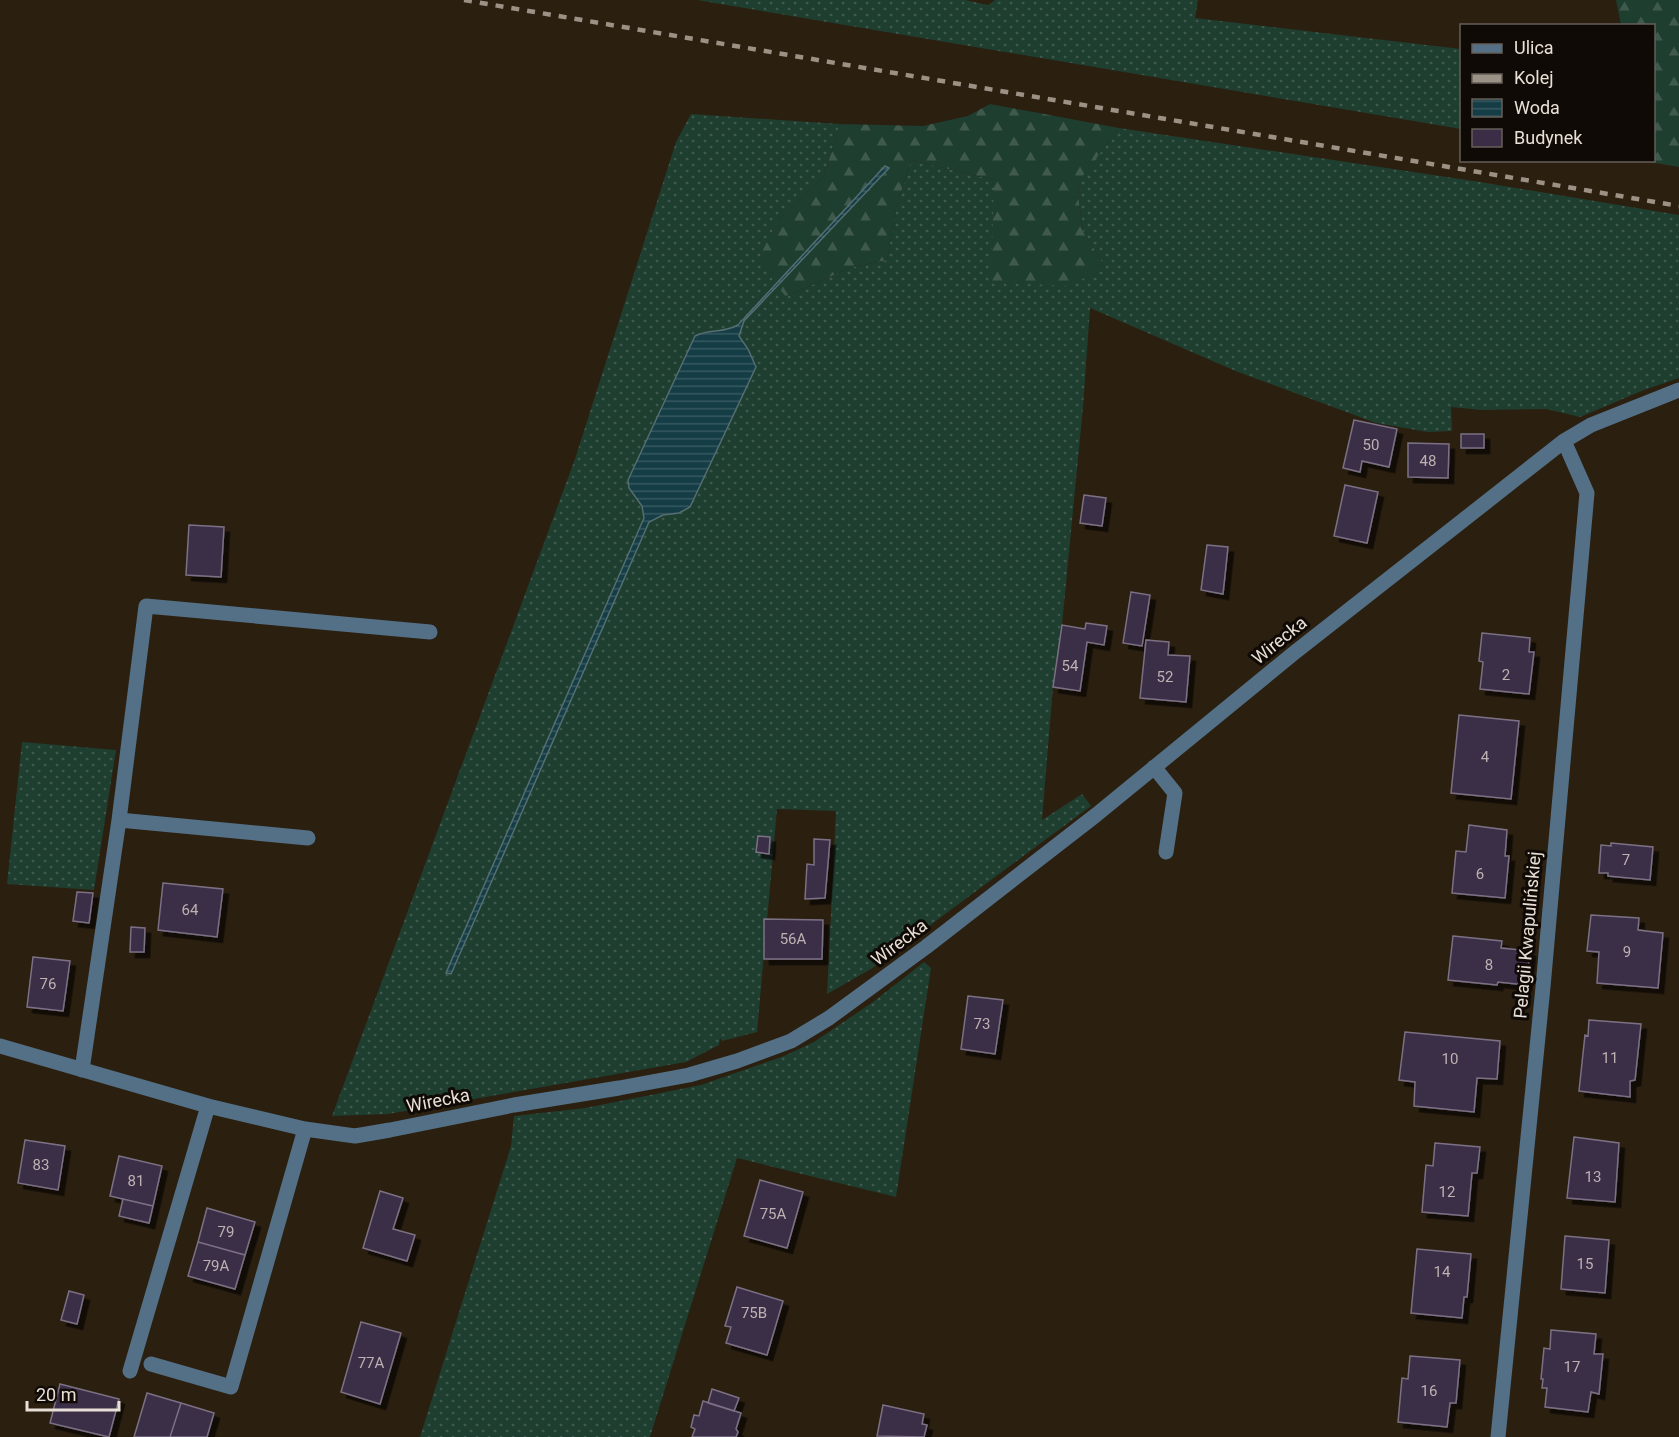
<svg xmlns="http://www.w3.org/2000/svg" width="1679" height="1437" font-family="Roboto,sans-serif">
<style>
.grass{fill:url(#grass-dots)}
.forest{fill:url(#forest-firs)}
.water{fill:url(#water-rules);stroke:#546e71;stroke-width:1.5}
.building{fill:#3b2d46;stroke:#7b7184;stroke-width:1.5;filter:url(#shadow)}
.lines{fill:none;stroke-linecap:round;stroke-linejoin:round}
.minor{stroke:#537086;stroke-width:15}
.rail{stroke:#9b9185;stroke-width:4.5;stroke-dasharray:8 8;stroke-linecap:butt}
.labels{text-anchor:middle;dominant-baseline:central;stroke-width:6;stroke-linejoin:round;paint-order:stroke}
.number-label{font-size:15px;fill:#bdb2b2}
.street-label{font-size:18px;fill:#e8dfd6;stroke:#0f0a05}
</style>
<defs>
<pattern id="grass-dots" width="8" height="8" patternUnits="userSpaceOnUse" patternTransform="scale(1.5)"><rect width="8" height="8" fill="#1e3e30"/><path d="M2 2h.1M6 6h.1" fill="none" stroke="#3f594d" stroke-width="1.8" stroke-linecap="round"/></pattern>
<pattern id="forest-firs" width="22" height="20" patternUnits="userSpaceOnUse" patternTransform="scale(1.5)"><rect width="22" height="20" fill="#1e3e30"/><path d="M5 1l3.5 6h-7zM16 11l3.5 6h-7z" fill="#3f594d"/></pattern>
<pattern id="water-rules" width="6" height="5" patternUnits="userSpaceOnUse" patternTransform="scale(1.5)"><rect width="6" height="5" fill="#153d46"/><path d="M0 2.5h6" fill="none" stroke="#375960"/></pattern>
<filter id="shadow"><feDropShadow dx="5.5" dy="5.5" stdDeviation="0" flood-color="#0009"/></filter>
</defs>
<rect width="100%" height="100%" fill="#2b1f10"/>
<path class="grass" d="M697,0H965L988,5L995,0H1198L1195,18L1461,49V129Z
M691,114L840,124L824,176L778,220L786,297L849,268L887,260L896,208L911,160L994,180L1105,267L1083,231L1078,195L1079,180L1119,128L1480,182L1679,215V378L1644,390L1580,417L1546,409L1482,410L1451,407L1452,431L1428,432L1376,423L1238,372L1090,308L1083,407L1062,625L1053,687L1042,820L1082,794L1091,806L871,969L827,994L836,811L777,809L757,1032L722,1041L720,1038L719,1045L686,1062L388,1114L332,1116L575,459L676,142Z
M22,742L116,750L94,890L7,884Z
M924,962L931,968L896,1197L737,1158L650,1437H420L511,1146L514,1116L585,1108L701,1085L784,1056L814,1042L873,1002Z"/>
<path class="forest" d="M1616,0H1679V167L1644,161L1654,160V26L1621,25Z
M990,104L1119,128L1079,181L1078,195L1083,231L1105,267L1069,286L991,282L994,180L911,160L896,208L887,260L849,268L786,297L758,260L778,220L824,176L840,124L923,126L968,116Z"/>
<path class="water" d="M885,166L889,168L744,321L739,336L748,349L756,367L690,507L679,513L663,515L649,522L451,974L446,973L644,518L642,506L629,488L628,480L695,336C710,328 722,334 738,325Z"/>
<path class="building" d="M1354,420L1397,429L1389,467L1362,461L1360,472L1343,468Z
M1461,434H1484V448H1461Z
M1408,443L1449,444L1448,478L1408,477Z
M1345,485L1378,492L1367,543L1334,536Z
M1084,495L1106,498L1102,526L1080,523Z
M189,525L224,527L221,577L186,575Z
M1207,545L1228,547L1223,594L1201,590Z
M1131,592L1150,595L1142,646L1123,643Z
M1086,623L1107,626L1104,645L1087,642L1080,691L1053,687L1062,625L1085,629Z
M1482,633L1530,638L1529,652H1534L1529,694L1480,689L1483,662L1479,661Z
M1146,640L1169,642L1168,655L1190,656L1186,702L1140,698Z
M1459,715L1519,721L1511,799L1451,793Z
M1469,825L1507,830L1505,856H1509L1505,898L1452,893L1456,851L1466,852Z
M758,836L770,837L769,854L756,852Z
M814,839L830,840L825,898L805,899L807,864L814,865Z
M1611,843L1653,847L1650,880L1608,876V873H1599L1601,845L1611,846Z
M163,883L223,889L217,937L158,930Z
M77,892L93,893L89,923L73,921Z
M1591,915L1639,918L1638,930L1663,933L1658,988L1597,983L1599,952L1587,951Z
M764,919L823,920L822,959H764Z
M131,927L145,928L144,952H130Z
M1453,936L1502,941L1501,948L1530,951L1526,985L1498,982L1497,985L1448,980Z
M33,957L70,961L63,1011L27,1007Z
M968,996L1003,1000L995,1054L961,1049Z
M1589,1020L1641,1024L1635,1080L1630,1081V1097L1579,1091L1585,1035L1588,1036Z
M1405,1032L1500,1041L1497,1079L1477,1078L1474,1112L1414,1106L1415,1082L1399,1080Z
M1574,1137L1619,1143L1615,1202L1567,1198Z
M25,1140L65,1146L58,1190L18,1183Z
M1435,1143L1480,1147L1477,1173H1472L1468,1216L1422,1212L1426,1165L1433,1166Z
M119,1156L162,1166L153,1206L110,1196Z
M760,1180L803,1192L787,1248L744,1236Z
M380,1191L403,1198L393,1229L415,1235L407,1261L363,1248Z
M123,1199L153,1206L149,1223L119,1216Z
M207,1208L255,1222L245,1255L198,1242Z
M1565,1236L1609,1240L1605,1293L1561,1289Z
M198,1242L245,1255L235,1289L188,1276Z
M1417,1249L1471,1254L1467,1297H1464L1462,1318L1411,1313Z
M737,1287L783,1301L767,1355L726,1343L731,1327L725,1326Z
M69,1291L84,1295L77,1324L61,1320Z
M361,1322L401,1333L380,1404L341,1392Z
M1551,1330L1596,1334L1594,1354H1603L1599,1394L1591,1392L1588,1412L1545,1407L1547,1388H1542L1543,1379H1541L1544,1348L1550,1349Z
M1410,1356L1460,1360L1456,1403H1450L1447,1427L1398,1422L1402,1378L1408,1379Z
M60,1384L119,1399L109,1437L50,1423Z
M712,1389L739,1398L734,1411L708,1403Z
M147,1393L181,1403L170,1437H134Z
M703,1401L741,1413L736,1429L738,1432L736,1437H692L695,1429L691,1427L694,1415L699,1416Z
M181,1403L214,1413L207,1437H170Z
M883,1405L924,1414L922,1424L927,1425L924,1437L877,1436Z"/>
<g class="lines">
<path class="minor" d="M1154,767L1175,793L1166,852
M119,820L146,606L430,632
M0,1046L208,1106L305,1129L355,1136L390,1130L514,1105L619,1088L689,1075L737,1061L791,1041L829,1018L926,947L1096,815L1294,653L1564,441L1591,425L1679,390
M82,1070L119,820L308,838
M151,1364L231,1387L305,1129
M130,1371L208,1106
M1498,1437L1543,987L1587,493L1564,441"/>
<path class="rail" d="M464,0L1679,206"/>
</g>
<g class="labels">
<g class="number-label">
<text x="1371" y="445">50</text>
<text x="1428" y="461">48</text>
<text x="1070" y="666">54</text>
<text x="1506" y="675">2</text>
<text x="1165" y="677">52</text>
<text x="1485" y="757">4</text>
<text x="1626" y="860">7</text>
<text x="1480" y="874">6</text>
<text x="190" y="910">64</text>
<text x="793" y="939">56A</text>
<text x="1627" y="952">9</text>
<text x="1489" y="965">8</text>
<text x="48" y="984">76</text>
<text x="982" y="1024">73</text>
<text x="1610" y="1058">11</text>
<text x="1450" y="1059">10</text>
<text x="41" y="1165">83</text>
<text x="1593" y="1177">13</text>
<text x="136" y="1181">81</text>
<text x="1447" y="1192">12</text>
<text x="773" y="1214">75A</text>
<text x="226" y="1232">79</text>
<text x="1585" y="1264">15</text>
<text x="216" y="1266">79A</text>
<text x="1442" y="1272">14</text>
<text x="754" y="1313">75B</text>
<text x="371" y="1363">77A</text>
<text x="1572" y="1367">17</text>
<text x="1429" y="1391">16</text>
</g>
<g class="street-label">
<text transform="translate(1279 640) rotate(-39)">Wirecka</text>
<text transform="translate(1527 935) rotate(-85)">Pelagii Kwapulińskiej</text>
<text transform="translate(899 942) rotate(-37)">Wirecka</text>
<text transform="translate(438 1100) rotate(-11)">Wirecka</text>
</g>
</g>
<rect x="1460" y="24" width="195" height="138" fill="#0f0a05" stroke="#665f59" stroke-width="1.5"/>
<rect x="1472" y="44" width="30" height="9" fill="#537086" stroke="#665f59" stroke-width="1.5"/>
<text x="1514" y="54" font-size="18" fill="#e8dfd6">Ulica</text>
<rect x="1472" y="74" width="30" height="9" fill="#9b9185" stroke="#665f59" stroke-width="1.5"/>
<text x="1514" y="84" font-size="18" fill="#e8dfd6">Kolej</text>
<rect x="1472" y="99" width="30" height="18" fill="url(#water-rules)" stroke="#665f59" stroke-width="1.5"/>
<text x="1514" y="114" font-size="18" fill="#e8dfd6">Woda</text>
<rect x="1472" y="129" width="30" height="18" fill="#3b2d46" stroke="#665f59" stroke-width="1.5"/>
<text x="1514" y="144" font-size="18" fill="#e8dfd6">Budynek</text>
<path d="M27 1401v9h92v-9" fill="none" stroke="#e8dfd6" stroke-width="3"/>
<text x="36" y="1401" font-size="18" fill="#e8dfd6" stroke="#0f0a05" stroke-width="4.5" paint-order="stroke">20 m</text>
</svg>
